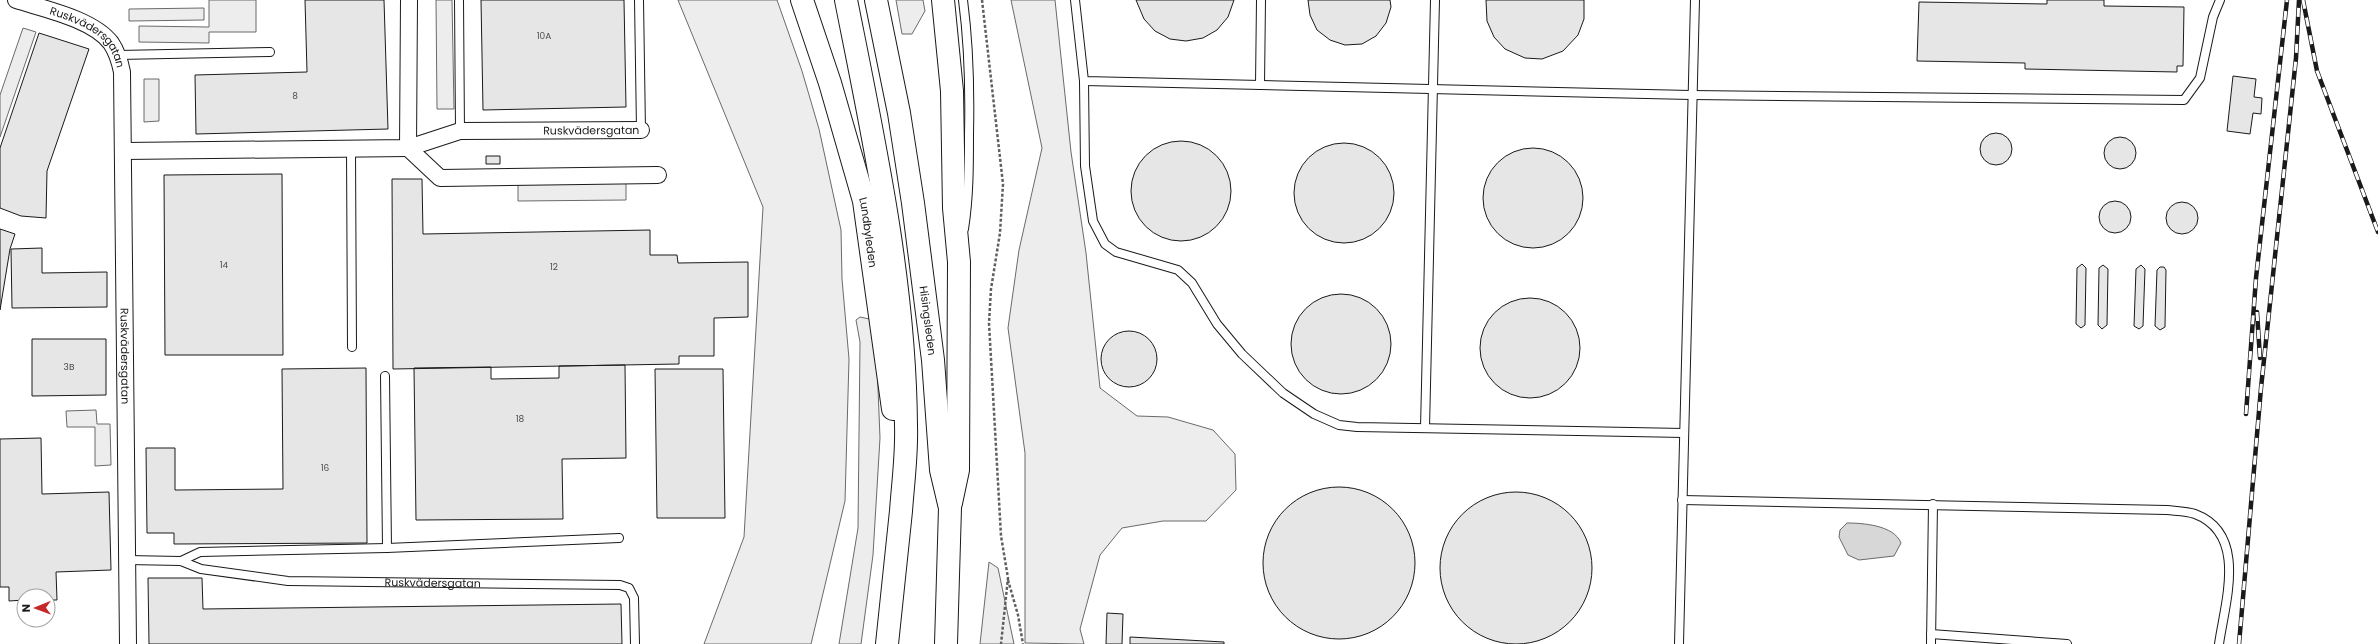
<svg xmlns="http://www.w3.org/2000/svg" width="2378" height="644" font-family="Poppins,sans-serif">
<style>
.built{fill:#ededed;stroke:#6a6a6a}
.water{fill:#d7d7d7;stroke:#6a6a6a}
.building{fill:#e6e6e6;stroke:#1a1a1a}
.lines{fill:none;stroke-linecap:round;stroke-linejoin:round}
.service-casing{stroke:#1a1a1a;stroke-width:10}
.minor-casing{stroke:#1a1a1a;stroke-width:18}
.trunk-casing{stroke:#1a1a1a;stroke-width:24}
.path{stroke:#5f5f5f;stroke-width:2.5;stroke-dasharray:3 2;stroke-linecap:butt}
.service{stroke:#fff;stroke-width:8}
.minor{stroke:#fff;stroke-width:16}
.trunk{stroke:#fff;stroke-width:22}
.rail-casing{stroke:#1a1a1a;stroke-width:4.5}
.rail{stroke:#fff;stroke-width:3;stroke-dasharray:9;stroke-linecap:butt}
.labels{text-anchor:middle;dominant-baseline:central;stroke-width:3;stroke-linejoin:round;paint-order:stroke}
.number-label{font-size:9px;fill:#4d4d4d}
.street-label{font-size:11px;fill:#1a1a1a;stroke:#fff}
</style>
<rect width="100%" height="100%" fill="#fff"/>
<path class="built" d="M209,0H256V32H209V43L139,42V26L209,27Z
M436,0H452L454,109H437Z
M678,0H777L802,71L819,129L841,230L842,279L849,359L845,501L811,644H704L744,537L763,207Z
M896,0H923L925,11L912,34H902Z
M1011,0H1055L1071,152L1086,253L1100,388L1137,416L1168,417L1213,430L1235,454L1236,490L1206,521H1163L1122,528L1100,555L1080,629L1084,644L1025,643V453L1008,328L1019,250L1042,148Z
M204,8V20L129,21V9Z
M23,28L36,32L0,137V95Z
M144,79H159V121L144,122Z
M626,183V200L518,201V184Z
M860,317L874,320L876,339L880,438L873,555L861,644H839L858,528L860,342L856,320Z
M96,410L97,424H110L111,465L95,466V427H67L66,411Z
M989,562L998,568L1014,644H980Z"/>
<path class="water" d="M1847,523C1862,523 1894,525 1901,543L1894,556L1859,560L1848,555L1839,537L1840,530Z"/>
<path class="building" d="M305,0H384L388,129L196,134L195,75L307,72Z
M481,0H624L626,107L483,110Z
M1136,0H1234L1228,17L1217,30L1203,38L1186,41L1170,39L1155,31L1144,19Z
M1308,0H1390L1391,7L1386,23L1376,36L1362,44L1345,45L1330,40L1317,30L1310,15Z
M1486,0H1584V19L1578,35L1563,51L1542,59L1525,58L1505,49L1494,37L1487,21Z
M2047,0H2104V6L2184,7L2183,66H2177V72L2025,69V63L1917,61L1919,2L2047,4Z
M39,33L89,49L47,171L46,218L21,216L0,208V148Z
M2233,76L2256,79L2254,97L2262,98L2261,114L2253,113L2250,134L2227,131Z
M1980 149a16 16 0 1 1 32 0a16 16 0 1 1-32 0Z
M2104 153a16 16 0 1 1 32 0a16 16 0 1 1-32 0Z
M1131 191a50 50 0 1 1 100 0a50 50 0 1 1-100 0Z
M1294 193a50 50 0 1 1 100 0a50 50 0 1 1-100 0Z
M1483 198a50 50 0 1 1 100 0a50 50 0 1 1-100 0Z
M486,156H500V164H486Z
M282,174L283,355H165L164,175Z
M392,179H422L423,234L650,230V255H677L678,263L748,262V317L714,318V356H679V364L393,369Z
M2099 217a16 16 0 1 1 32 0a16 16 0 1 1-32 0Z
M2166 218a16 16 0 1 1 32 0a16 16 0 1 1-32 0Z
M0,229L15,234L10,249L0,310Z
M42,248V273L107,272V307L12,308L11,249Z
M2082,264L2086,268L2085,325L2081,328L2076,324L2077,268Z
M2103,265L2108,269L2107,325L2102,329L2098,325L2099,268Z
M2141,265L2145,269L2143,326L2139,329L2134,326L2136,269Z
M2160,267H2164L2166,270L2165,327L2160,330L2155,326L2157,270Z
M1291 344a50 50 0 1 1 100 0a50 50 0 1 1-100 0Z
M1480 348a50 50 0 1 1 100 0a50 50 0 1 1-100 0Z
M1101 359a28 28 0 1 1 56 0a28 28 0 1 1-56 0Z
M32,339H106V395L32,396Z
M625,365L626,458L562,459L563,519L416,520L414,368L491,367V379L559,378V366Z
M366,368L367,543L174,544V533H147L146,448H175V490L283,489L282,369Z
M655,369H723L725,518H657Z
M41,438L42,494L109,492L111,570L56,572L57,600H48V596H24V600L9,601V587H0V439Z
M1263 563a76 76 0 1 1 152 0a76 76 0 1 1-152 0Z
M1440 568a76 76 0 1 1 152 0a76 76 0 1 1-152 0Z
M148,578H202L203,609L621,604L622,644H149Z
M1107,613L1123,614L1122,644H1106Z
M1130,637L1224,642V644H1130Z"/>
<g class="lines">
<defs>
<g id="service">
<path d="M459,0L460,131"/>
<path d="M639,0L641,130"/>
<path d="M963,0C969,45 970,89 969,134C969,166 969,197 964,229"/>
<path d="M1075,0L1084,81L1691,95L2184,100L2200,78L2213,17L2220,0"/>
<path d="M118,55L270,52"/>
<path d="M1084,81L1085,166L1093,221L1105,244L1116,252L1178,270L1192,283L1217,324L1242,354L1283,393L1314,414L1339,425L1357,427L1684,433"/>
<path d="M1260,85L1261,0"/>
<path d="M351,149L352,347"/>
<path d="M385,376L387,548"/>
<path d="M1425,428L1435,0"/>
<path d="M1682,500L2167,510C2176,511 2187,511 2195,514C2248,534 2225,602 2219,644"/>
<path id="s1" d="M127,560L181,561L201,569L288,581L620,585L629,588L634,598L635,644"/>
<path d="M181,561L200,552L387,548L619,538"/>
<path d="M1931,634L2067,644"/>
<path d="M1679,644L1695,0"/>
<path d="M1931,644L1933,504"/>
</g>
<g id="minor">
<path id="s2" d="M16,0C44,9 93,19 111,43C117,52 120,62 122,72L128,644"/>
<path d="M409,0L408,148L440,178L658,175"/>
<path id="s3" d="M124,151L408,148L460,131L641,130"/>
</g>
<g id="trunk">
<path id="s4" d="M802,0L830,83L864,201L893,409"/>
<path d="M846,0C874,141 905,282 906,426C907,454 903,483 901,511C896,555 892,600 887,644"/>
<path id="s5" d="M876,0L899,113L913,203L933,360L941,470L950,508L946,644"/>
<path d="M943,0L952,91L954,208L959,262L958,470L951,503"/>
</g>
</defs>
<use href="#service" class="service-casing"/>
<use href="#minor" class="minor-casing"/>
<use href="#trunk" class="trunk-casing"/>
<path class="path" d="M982,0L1003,184L1000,233L991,289L989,323L1001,536L1008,578L1001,644
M1008,580L1018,615L1023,644"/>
<use href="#service" class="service"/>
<use href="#minor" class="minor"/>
<use href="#trunk" class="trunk"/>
<defs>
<path id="rail" d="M2303,0L2317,71L2378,232
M2257,312L2260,358
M2246,414L2256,278L2287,0
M2239,644L2261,388L2296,58L2299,0"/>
</defs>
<use href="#rail" class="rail-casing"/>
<use href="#rail" class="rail"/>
</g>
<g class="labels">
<g class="number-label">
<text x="544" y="36">10A</text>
<text x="295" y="96">8</text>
<text x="224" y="265">14</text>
<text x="554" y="267">12</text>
<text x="69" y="367">3B</text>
<text x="520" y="419">18</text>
<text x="325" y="468">16</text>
</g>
<g class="street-label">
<text stroke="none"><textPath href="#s2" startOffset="84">Ruskvädersgatan</textPath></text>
<text stroke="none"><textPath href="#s3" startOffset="470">Ruskvädersgatan</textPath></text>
<text stroke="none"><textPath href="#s4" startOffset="242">Lundbyleden</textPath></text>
<text stroke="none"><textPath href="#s5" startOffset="325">Hisingsleden</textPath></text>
<text stroke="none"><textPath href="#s2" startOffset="421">Ruskvädersgatan</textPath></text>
<text stroke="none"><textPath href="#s1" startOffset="308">Ruskvädersgatan</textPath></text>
</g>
</g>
<g transform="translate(36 608) rotate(269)"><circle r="19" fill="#ffffff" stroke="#a3a3a3"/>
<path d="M0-3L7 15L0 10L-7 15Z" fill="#c62828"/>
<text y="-6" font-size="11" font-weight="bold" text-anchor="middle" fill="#1a1a1a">N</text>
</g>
</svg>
